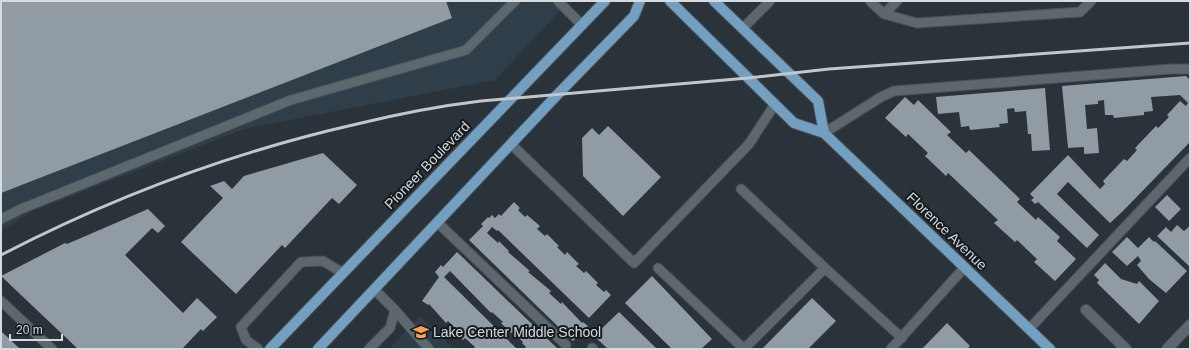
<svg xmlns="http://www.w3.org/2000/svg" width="1191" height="350" font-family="Helvetica,sans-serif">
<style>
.built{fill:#303e49}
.building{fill:#909ba3}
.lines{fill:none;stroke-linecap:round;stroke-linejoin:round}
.service-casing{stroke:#495056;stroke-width:11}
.minor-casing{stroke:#495056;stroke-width:12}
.primary-casing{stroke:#495056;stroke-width:12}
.service{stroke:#5d676e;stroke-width:9}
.minor{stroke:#5d676e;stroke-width:10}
.primary{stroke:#739fc0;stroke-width:10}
.rail{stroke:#c1c8cc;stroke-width:3}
.labels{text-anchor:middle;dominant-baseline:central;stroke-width:4;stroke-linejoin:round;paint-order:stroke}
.street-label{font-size:14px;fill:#d5dbdf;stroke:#161a1d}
.poi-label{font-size:14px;fill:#d5dbdf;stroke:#161a1d;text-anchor:start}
</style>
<rect width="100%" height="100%" fill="#2a333a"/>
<path class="built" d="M1,1H569L495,80L244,129L33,211L1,231Z
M420,316L453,349H389Z"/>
<path class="building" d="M1,1H446L452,18L1,193Z
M1186,76L1190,80V142L1122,212L1110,223L1068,182L1057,194L1099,235L1087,248L1038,202L1035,204L1031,200L1034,198L1030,194L1068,155L1100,189L1105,184L1103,181L1124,159L1127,161L1137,150L1135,148L1156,126L1158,128L1169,117L1167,115L1180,101L1186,106L1188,103L1180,95L1151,97L1153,111L1144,112V115L1114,118L1113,115H1105L1104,100L1098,101V104L1085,105L1087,129L1097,128L1099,153L1084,154V147L1068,148L1062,86Z
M1045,88L1050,150L1032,151L1031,134H1028L1026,111L1015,112L1014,108L1007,109L1008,123L999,124L1000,127L970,130L969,126L961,127L959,112L938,114L936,97Z
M905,97L914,105L918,100L951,132L947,135L966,153L969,150L1020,199L1017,202L1036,220L1038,217L1060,237L1057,241L1076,259L1055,281L1034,262L1037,259L1017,240L1015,242L994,223L998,220L948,173L946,176L925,156L928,153L908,134L906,137L885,118Z
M608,126L661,177L623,216L583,176L582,138L592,128L599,135Z
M323,153L357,185L339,204L332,198L285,248L282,245L236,294L181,242L223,198L210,186L224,181L232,189L244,176Z
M1167,195L1181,209L1169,221L1155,207Z
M514,202L520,208L518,210L525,217L527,215L540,226L537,229L545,236L547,234L559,246L557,247L565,255L567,252L579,264L576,266L584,273L586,271L598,283L596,285L604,292L606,290L611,295L589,318L498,230L497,231L492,227L487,233L498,243L499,241L509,251L508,252L530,271L528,272L551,291L549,293L561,304L562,302L582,323L583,322L588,326L573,341L469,240L483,226L481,224L488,217L489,218L492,215L495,218L499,214L501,216Z
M148,209L165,226L158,233L152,228L125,255L183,313L197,298L217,317L203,331L201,329L182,349H78L1,276L65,243L67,244Z
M1177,225L1184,231L1190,226V267L1157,236L1166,227L1171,232Z
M1127,237L1138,248L1149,237L1154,242L1155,241L1187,271L1166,293L1149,279L1137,265L1141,261L1138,256L1127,266L1112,252Z
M457,252L558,349H524L526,347L522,343L523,342L513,332L511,333L501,323L503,322L492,312L491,313L450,271L444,277L448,281L517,349H473L475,347L465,338L463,340L454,331L456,329L448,321L446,323L429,304L428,305L422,301L439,277L435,272L441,265L443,267Z
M1105,263L1121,279L1137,284L1139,281L1159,301L1139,324L1097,283L1099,280L1094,275Z
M652,276L712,339L701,349H672L625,303Z
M812,298L836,321L808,349H762Z
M619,312L657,349H608L594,336Z
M947,323L970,346L967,349H922Z
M1,331L20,349H1Z"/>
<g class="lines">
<defs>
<path id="service" d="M558,1L582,25
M870,1L884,14L917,23L1080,12L1091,1
M884,14L897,1
M742,29L770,1
M824,133L881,97L894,91L1171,69H1190
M511,144L634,263L749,144L775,104
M741,189L825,268L744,349
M1,219L21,209L291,100L466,50L515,1
M438,223L566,345
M658,268L744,349
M825,268L902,338
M1,301L52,349
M395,310L429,349
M1029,329L1190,158
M592,348L593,349
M258,349L246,340L241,327L301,262L323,261L343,273
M369,349L390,328L395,310L375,290
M891,349L964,268"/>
<path id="minor" d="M1086,310L1126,349
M1167,349L1190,325"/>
<path id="primary" d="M670,1L794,123L824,133L1050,349
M714,1L818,101L824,133
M270,349L605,1
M318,349L558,94L634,16L640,1"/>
</defs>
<use href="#service" class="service-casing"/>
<use href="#minor" class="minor-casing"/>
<use href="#primary" class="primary-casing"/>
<use href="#service" class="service"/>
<use href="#minor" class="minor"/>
<use href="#primary" class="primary"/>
<path class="rail" d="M1,255C113,197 233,152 357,124C398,114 439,106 481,101L748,78L829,69L1190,43"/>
</g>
<defs>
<symbol id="school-bare" viewBox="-9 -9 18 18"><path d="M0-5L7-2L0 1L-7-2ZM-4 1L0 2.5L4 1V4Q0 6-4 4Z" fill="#f9a04c" stroke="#161a1d" stroke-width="2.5" paint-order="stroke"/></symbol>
</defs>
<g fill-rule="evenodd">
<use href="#school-bare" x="410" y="321" width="22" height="22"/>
</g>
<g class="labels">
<g class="street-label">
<text transform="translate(427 165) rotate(-46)">Pioneer Boulevard</text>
<text transform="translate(947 231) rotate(44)">Florence Avenue</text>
</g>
<g class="poi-label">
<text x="433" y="332">Lake Center Middle School</text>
</g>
</g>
<rect width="1191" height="350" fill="none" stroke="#d5dbdf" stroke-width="4"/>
<path d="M10 334v6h52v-6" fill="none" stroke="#d5dbdf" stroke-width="2"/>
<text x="16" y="334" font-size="12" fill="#d5dbdf" stroke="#161a1d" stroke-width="3" paint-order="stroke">20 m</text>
</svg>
